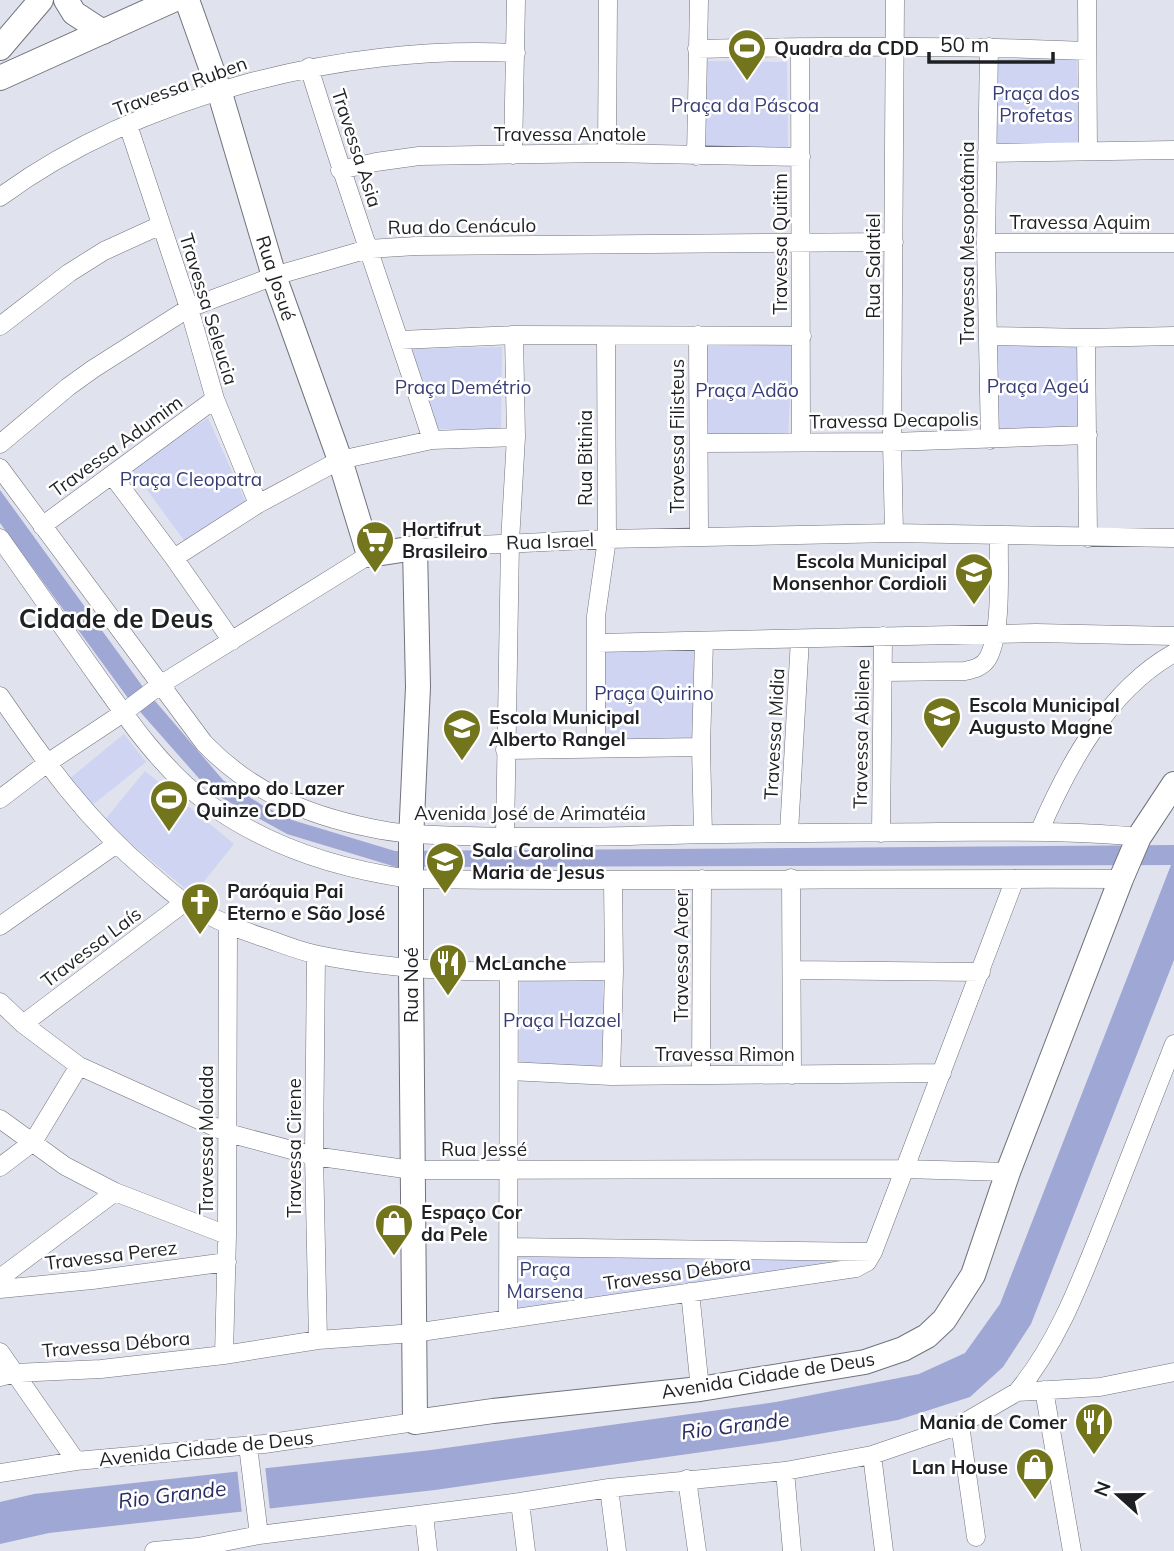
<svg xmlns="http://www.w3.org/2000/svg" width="1174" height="1551" font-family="Mulish,sans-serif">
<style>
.green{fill:#ced4f1}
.water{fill:#9fa7d4}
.pier{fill:#e0e2ed}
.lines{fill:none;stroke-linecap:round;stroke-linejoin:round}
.street-casing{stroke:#71737c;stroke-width:19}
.secondary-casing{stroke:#71737c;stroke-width:26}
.street{stroke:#fff;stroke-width:18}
.secondary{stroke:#fff;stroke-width:24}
.labels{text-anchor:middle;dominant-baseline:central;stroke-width:5;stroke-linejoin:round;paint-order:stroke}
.poi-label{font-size:19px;font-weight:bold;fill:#1f2024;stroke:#fff;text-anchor:start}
.street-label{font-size:19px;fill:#1f2024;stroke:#fff}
.park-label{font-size:19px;fill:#383d76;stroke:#fff}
.water-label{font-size:21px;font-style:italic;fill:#282b62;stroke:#fff}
.district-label{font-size:26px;font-weight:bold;fill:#1f2024;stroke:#fff}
</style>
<rect width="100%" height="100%" fill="#e0e2ed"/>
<path class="green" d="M1076,56L1082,147L993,149L992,60Z
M705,61L787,62L788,152L701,149Z
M995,342L1082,344L1081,429L994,430Z
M793,345L788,434H705L703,346Z
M502,347L501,429H435L410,349Z
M208,418L246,503L186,543L131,468Z
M703,645L701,738L599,741L600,646Z
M124,734L146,762L90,807L69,779Z
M145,771L234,844L193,895L104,821Z
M520,971L603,973L605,1067L519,1068Z
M879,1247L873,1262L515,1314V1250Z"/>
<path class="water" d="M0,490L143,687L223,780L262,805L292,820L395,851L1174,845V960L1031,1324L1003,1367L970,1397L898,1420L779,1441L435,1490L49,1533L0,1544V1502L34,1494L431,1450L776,1402L868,1384L919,1374L965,1353L1000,1304L1171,865L396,867L287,834L211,792L128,698L0,523Z"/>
<path class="pier" d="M265,1465L270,1511L242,1514L237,1468Z"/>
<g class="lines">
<defs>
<path id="street" d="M1087,0L1088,151
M800,47L801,442
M989,47L986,243L990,440
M697,49C827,46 957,45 1087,51
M309,67C347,192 392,315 432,440
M128,125L189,308L215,399L258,504
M607,153L608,0
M987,153L1174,150
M513,155L516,0
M696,156L699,0
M340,170L376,162L419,156L607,153L801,157
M0,197C139,95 345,44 516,53
M986,243H1174
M0,326L69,273L104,251L161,225
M698,335L699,537
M989,336L1086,338L1174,336
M1086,338L1088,538
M400,340L514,335L802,336
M699,443L892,442L1088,435
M0,444L68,387L93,369L189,308L274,276L368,249L416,246L894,242
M0,468L204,743C250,791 306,815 371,828C402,835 434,835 466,836C521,838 576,837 630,836C733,833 835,833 938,832C1004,832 1073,830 1139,837
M112,475L174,558L232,641
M42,526L215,399
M894,533L892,442L895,0
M0,538C32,583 63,628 95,673C126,717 161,768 205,801C264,845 338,869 411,879C647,882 884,878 1121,879
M415,548L607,539L894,533L1174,538
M174,558L258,504L340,460L432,440L516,437
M597,643L1036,633L1174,636
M884,672L965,671C974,669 983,667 988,658C1003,630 998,568 999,535
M0,696C46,763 86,820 149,873C161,883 173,895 186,903C212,919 239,930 268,939C285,945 302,952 319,955C415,975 516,972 614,971
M596,748V616L607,539L606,336
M505,750L701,747
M0,799L46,764L123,713L160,685L369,555
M789,832L800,639
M1039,832C1068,765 1108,690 1174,653
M881,833L883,636
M703,834L701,747L704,641
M505,837L510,542L516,437L514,335
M791,878L792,1075
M0,926L115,845
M316,955L314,1156L318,1340
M792,970L981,972
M0,1002L23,1024L79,1066L228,1133L314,1156L412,1170L904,1169L1008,1172
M23,1024L185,902
M509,1071L611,1076L942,1073
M701,1075L702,879
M611,1076L614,971L613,881
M0,1119L65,1166L115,1192L227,1235
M0,1167L33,1142L79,1066
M509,1247L873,1252
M0,1278L115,1192
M0,1289L92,1280L227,1262
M690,1292L700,1389
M508,1319L509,972
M0,1352L76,1461
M224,1355L227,1235L228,926
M0,1377L15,1373L101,1369L224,1355L318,1340L414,1333L856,1268L867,1262L873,1252L1015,879
M1044,1390L1072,1551
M1017,1392C1060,1340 1082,1277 1107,1215C1129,1158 1152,1101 1174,1044
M960,1425L976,1537
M248,1446L259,1535
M872,1455L884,1551
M785,1471L792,1551
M0,1473L76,1461L264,1444L415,1422
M687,1479L697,1551
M609,1488L617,1551
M520,1502L526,1551
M424,1515L428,1551
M154,1551L198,1547L259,1535L520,1502L609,1488L785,1471L872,1455L960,1425L1017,1392L1100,1387L1174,1372"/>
<path id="secondary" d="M66,0L74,13L103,32
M187,0L219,90L274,276L340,460L369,555L415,548L418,687L411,840V968L415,1422L493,1411L700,1389L865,1362L903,1349L927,1336L944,1320L973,1275L1008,1172L1121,879L1139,837L1174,784
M0,48L41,0
M0,78L173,0"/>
</defs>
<use href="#street" class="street-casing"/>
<use href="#secondary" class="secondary-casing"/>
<use href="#street" class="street"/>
<use href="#secondary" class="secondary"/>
</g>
<defs>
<symbol id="stadium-pin" viewBox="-11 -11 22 30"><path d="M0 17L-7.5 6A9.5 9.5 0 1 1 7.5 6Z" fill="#72751c" stroke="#fff"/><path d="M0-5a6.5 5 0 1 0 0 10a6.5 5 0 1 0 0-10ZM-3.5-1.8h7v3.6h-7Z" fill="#fff"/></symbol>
<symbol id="supermarket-pin" viewBox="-11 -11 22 30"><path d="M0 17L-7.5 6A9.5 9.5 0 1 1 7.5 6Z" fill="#72751c" stroke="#fff"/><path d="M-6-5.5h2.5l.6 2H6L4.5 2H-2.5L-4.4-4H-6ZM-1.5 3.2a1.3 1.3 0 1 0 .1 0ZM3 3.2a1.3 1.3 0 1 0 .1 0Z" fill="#fff"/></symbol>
<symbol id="school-pin" viewBox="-11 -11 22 30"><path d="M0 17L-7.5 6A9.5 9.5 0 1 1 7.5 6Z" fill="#72751c" stroke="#fff"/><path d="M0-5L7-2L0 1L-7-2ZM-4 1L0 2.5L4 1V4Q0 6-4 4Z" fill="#fff"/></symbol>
<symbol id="church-pin" viewBox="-11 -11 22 30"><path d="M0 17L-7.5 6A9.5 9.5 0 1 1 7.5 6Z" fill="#72751c" stroke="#fff"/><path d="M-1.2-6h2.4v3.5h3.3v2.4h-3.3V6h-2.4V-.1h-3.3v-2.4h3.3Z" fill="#fff"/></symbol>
<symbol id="restaurant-pin" viewBox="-11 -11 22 30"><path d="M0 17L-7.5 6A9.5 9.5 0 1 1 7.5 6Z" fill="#72751c" stroke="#fff"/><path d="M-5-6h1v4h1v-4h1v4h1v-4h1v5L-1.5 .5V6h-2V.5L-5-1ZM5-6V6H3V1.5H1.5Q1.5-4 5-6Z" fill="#fff"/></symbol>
<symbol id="shop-pin" viewBox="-11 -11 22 30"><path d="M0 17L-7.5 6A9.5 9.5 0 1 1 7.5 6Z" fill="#72751c" stroke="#fff"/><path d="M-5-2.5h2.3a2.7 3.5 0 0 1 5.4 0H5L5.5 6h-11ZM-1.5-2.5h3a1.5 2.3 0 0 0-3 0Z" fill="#fff"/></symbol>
</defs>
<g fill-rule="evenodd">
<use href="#stadium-pin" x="725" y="26" width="44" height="60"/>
<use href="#supermarket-pin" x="353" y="518" width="44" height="60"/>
<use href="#school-pin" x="952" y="550" width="44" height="60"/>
<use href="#school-pin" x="920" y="694" width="44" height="60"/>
<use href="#school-pin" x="440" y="706" width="44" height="60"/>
<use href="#stadium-pin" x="147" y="777" width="44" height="60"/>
<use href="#school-pin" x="423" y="839" width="44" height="60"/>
<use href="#church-pin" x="178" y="880" width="44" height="60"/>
<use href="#restaurant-pin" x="426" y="941" width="44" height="60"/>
<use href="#shop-pin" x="372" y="1201" width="44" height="60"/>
<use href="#restaurant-pin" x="1072" y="1400" width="44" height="60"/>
<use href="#shop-pin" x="1013" y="1445" width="44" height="60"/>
</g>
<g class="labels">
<g class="poi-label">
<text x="774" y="48">Quadra da CDD</text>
<text x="402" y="529">Hortifrut<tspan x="402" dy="22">Brasileiro</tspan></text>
<text x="947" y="561" text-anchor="end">Escola Municipal<tspan x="947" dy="22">Monsenhor Cordioli</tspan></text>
<text x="969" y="705">Escola Municipal<tspan x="969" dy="22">Augusto Magne</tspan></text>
<text x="489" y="717">Escola Municipal<tspan x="489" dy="22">Alberto Rangel</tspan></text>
<text x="196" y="788">Campo do Lazer<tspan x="196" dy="22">Quinze CDD</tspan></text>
<text x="472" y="850">Sala Carolina<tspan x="472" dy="22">Maria de Jesus</tspan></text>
<text x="227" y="891">Paróquia Pai<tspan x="227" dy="22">Eterno e São José</tspan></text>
<text x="475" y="963">McLanche</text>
<text x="421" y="1212">Espaço Cor<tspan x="421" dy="22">da Pele</tspan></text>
<text x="1067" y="1422" text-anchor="end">Mania de Comer</text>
<text x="1008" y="1467" text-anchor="end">Lan House</text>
</g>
<g class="street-label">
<text transform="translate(180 86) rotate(-20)">Travessa Ruben</text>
<text x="570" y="134">Travessa Anatole</text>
<text transform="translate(357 148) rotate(72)">Travessa Asia</text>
<text x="1080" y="222">Travessa Aquim</text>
<text transform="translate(462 226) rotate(-1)">Rua do Cenáculo</text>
<text transform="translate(967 243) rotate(-90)">Travessa Mesopotâmia</text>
<text transform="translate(780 244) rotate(-90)">Travessa Quitim</text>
<text transform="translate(873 266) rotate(-90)">Rua Salatiel</text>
<text transform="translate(276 278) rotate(72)">Rua Josué</text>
<text transform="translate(209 309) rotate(73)">Travessa Seleucia</text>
<text transform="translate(894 420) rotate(-1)">Travessa Decapolis</text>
<text transform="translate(677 436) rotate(-90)">Travessa Filisteus</text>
<text transform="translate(116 446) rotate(-36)">Travessa Adumim</text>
<text transform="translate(585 458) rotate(-90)">Rua Bitinia</text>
<text transform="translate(550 541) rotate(-2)">Rua Israel</text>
<text transform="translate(774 734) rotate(-87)">Travessa Midia</text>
<text transform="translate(861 734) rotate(-89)">Travessa Abilene</text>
<text x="530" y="813">Avenida José de Arimatéia</text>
<text transform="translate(91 947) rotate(-37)">Travessa Laís</text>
<text transform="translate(681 956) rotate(-90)">Travessa Aroer</text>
<text transform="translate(411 985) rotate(-90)">Rua Noé</text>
<text x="725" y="1054">Travessa Rimon</text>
<text transform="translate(206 1140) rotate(-90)">Travessa Molada</text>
<text transform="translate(294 1148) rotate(-90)">Travessa Cirene</text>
<text x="484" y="1149">Rua Jessé</text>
<text transform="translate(111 1255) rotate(-7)">Travessa Perez</text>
<text transform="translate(677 1273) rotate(-8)">Travessa Débora</text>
<text transform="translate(116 1344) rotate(-5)">Travessa Débora</text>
<text transform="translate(768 1375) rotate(-9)">Avenida Cidade de Deus</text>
<text transform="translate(206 1448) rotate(-6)">Avenida Cidade de Deus</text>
</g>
<g class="park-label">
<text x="1036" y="93">Praça dos<tspan x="1036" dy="22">Profetas</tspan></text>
<text x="745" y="105">Praça da Páscoa</text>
<text x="1038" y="386">Praça Ageú</text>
<text x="463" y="387">Praça Demétrio</text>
<text x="747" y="390">Praça Adão</text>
<text x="191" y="479">Praça Cleopatra</text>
<text x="654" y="693">Praça Quirino</text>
<text x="562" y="1020">Praça Hazael</text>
<text x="545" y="1269">Praça<tspan x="545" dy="22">Marsena</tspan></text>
</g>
<g class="water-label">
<text transform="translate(735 1425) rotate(-7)">Rio Grande</text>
<text transform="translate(172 1494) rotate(-7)">Rio Grande</text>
</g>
<g class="district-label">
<text x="116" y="618">Cidade de Deus</text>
</g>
</g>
<g transform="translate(1118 1495) rotate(291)" stroke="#ffffff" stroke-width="5" paint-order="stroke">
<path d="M0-5L12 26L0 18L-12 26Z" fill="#1f2024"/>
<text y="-10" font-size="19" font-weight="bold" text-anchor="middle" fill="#1f2024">N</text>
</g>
<path d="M929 52v10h124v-10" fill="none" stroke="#1f2024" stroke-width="3.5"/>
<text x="940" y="52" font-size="21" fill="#1f2024" stroke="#ffffff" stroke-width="5" paint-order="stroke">50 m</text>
</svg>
